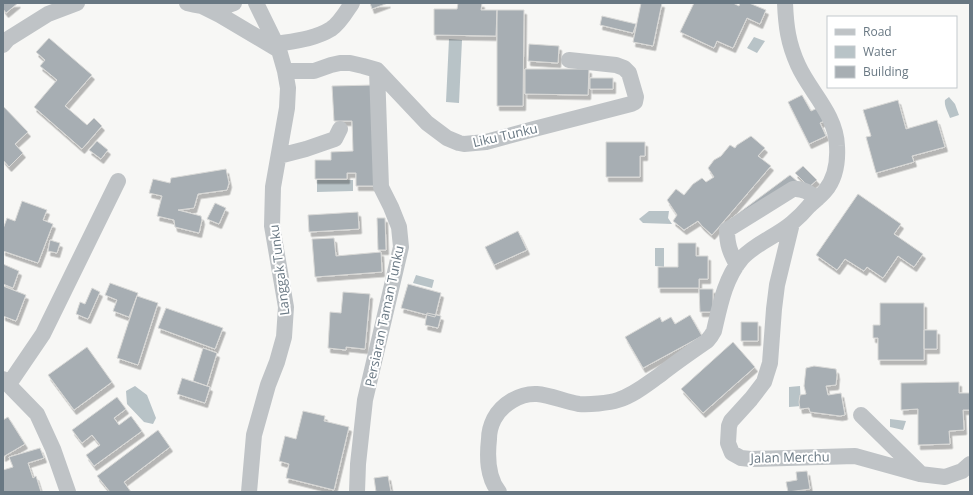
<svg xmlns="http://www.w3.org/2000/svg" width="973" height="495" font-family="'Open Sans',sans-serif">
<style>
.water{fill:#b8c3c7}
.building{fill:#a7aeb3;stroke:#d9d9d7;filter:url(#shadow)}
.lines{fill:none;stroke-linecap:round;stroke-linejoin:round}
.minor{stroke:#bfc3c6;stroke-width:16}
.labels{text-anchor:middle;dominant-baseline:central;stroke-width:4;stroke-linejoin:round;paint-order:stroke}
.street-label{font-size:13px;fill:#697883;stroke:#fff}
</style>
<defs>
<filter id="shadow"><feDropShadow dx="2.5" dy="4.5" stdDeviation="0" flood-color="#0004"/></filter>
</defs>
<rect width="100%" height="100%" fill="#f7f7f5"/>
<path class="water" d="M754,37L765,41L757,53L747,48Z
M449,39L462,40L459,103L446,102Z
M949,97L955,104L959,115L950,118C948,112 944,106 945,100Z
M317,180H353V191L317,192Z
M649,211H669L668,218L672,224L643,223L639,219Z
M655,248H664V267L655,266Z
M416,275L434,280L432,288L413,283Z
M135,386L147,395L156,418L153,424L144,422L127,404L126,391Z
M800,386L801,406L789,407V387Z
M890,419L906,421L903,430L890,427Z"/>
<path class="building" d="M3,3H18L6,13L3,9Z
M370,3H388L372,9Z
M458,3H482L481,10H497L496,36L434,35V9H457Z
M641,3H662L653,46L633,42Z
M694,3H733L739,6L740,3H749L766,10L760,24L747,18L733,48L717,41L714,48L680,32Z
M497,10H524L523,106H497Z
M602,16L636,24L633,33L600,25Z
M49,38L92,75L65,106L87,125L94,118L102,126L82,149L34,107L57,80L40,66L45,60L36,52Z
M529,44L559,46L558,63L528,61Z
M525,69H589L588,95L525,94Z
M590,78H613V89H590Z
M374,85L377,186H356V173H347V179H315V160H331V152L353,151L352,121H334L332,86Z
M802,95L811,111L822,106L828,119L820,123L826,136L809,144L788,102Z
M898,100L906,129L937,120L945,147L912,156L914,162L876,173L866,137L871,136L863,110Z
M3,106L28,132L15,144L23,153L9,167L3,160Z
M751,136L765,148L758,156L771,166L712,235L702,226L698,221L684,230L673,221L677,215L667,200L676,189L684,195L693,184L702,178L706,182L714,177L708,168L714,160L721,156L730,145L735,148L737,145Z
M97,141L108,150L101,159L89,150Z
M606,142H645V156H640V177H606Z
M803,166L817,180L809,187L795,173Z
M226,169L229,183L227,190L198,194L194,208L178,210L201,216L202,220L199,233L175,227L174,220L157,216L162,196L149,193L153,179L170,183L171,178Z
M790,175L798,182L728,221Z
M858,194L901,224L894,234L923,254L914,267L898,256L883,278L867,267L864,271L845,259L837,270L816,255Z
M22,201L47,210L43,220L53,224L38,263L3,251V229L7,218L15,221Z
M215,203L226,208L219,224L207,219Z
M358,212L359,229L309,232L308,215Z
M377,218H385L386,250H378Z
M518,231L527,250L494,265L485,247Z
M334,238L336,256L381,252L382,272L315,277L312,239Z
M50,240L60,243L57,253L48,251Z
M678,243H696V256H708V279H699V288H658V267H678Z
M3,264L19,271L13,288L3,284Z
M110,283L138,293L129,317L113,311L117,300L105,295Z
M408,284L441,293L435,317L401,308Z
M3,286L26,295L16,321L3,316Z
M92,288L100,292L88,319L76,314L80,302L85,304Z
M699,289H713V312H700Z
M343,292L370,294L365,349L346,347V350L328,348L330,312L341,313Z
M137,296L158,303L138,365L117,358Z
M880,303H924V360H878V338H873V325H880Z
M166,308L223,328L215,349L158,328Z
M427,313L441,316L438,328L425,325Z
M690,315L702,336L643,368L625,337L660,317L662,322L671,317L675,324Z
M741,322H758V341H741Z
M924,330H937V349H924Z
M733,342L755,367L703,413L681,389Z
M87,347L112,382L74,410L48,375Z
M203,348L217,353L207,386L193,381Z
M814,366L836,369L837,375L836,385L826,386L828,395L841,393L845,415L840,416L810,412L809,408L800,409L799,402L800,395L806,394L804,386L806,368Z
M182,378L210,387L205,403L177,394Z
M959,382V393H970V410H963L964,430L949,431L950,444L918,445V409L901,410V383Z
M117,397L126,409L114,418L119,425L131,416L142,431L94,466L86,455L100,445L92,435L82,443L72,430Z
M303,411L325,416L324,421L349,427L334,490L286,478L289,464L279,461L285,436L296,439Z
M8,417L25,444L3,457V420Z
M158,430L170,447L124,482L131,492H110L97,476Z
M40,448L44,458L28,463L33,478L36,476L41,492H3V470L13,467L9,457Z
M807,471L810,489L788,492L786,482L797,480L796,472Z
M388,476L391,492H376L374,478Z"/>
<g class="lines">
<path class="minor" d="M187,3C202,7 219,9 234,3
M202,6L220,15L279,50
M276,44C294,41 315,39 331,29C340,23 346,12 352,3
M3,45L8,39L48,14L77,3
M285,71H314L331,65L340,63H350L363,66L377,70L427,123L447,138L459,143L464,144L486,142L534,129L631,104L635,102L636,97L629,73L624,68L616,65L569,60
M279,156L306,149L332,140L335,139L340,129
M792,223L777,285L774,309L770,363L764,382L751,399L731,421L729,426L728,443L732,453L741,458L751,459L855,456L920,474L945,477L962,471L970,464
M737,265C730,252 727,245 727,230L793,189C803,188 810,193 817,199
M3,379L37,414L53,449L68,492
M9,384L43,334L118,181
M861,415L919,472
M249,492L254,435L268,385L277,362L284,337L286,307L272,226L273,187L287,108L288,88L285,71L279,50L256,3
M357,492L358,464L365,400L401,247L399,227L391,207L381,187L377,70
M499,492C487,477 487,457 489,439C489,433 491,425 494,419C502,404 520,393 537,394C551,395 565,402 579,404C588,405 609,403 618,400C634,395 647,384 660,375C675,363 691,352 707,341L711,336L714,331C720,305 725,278 742,258C756,243 777,236 792,223C798,218 804,212 809,206C814,201 820,197 825,191C835,179 838,162 837,146C836,114 810,92 798,65C788,43 786,26 785,3"/>
</g>
<g class="labels">
<g class="street-label">
<text transform="translate(505 135) rotate(-13)">Liku Tunku</text>
<text transform="translate(279 270) rotate(-97)">Langgak Tunku</text>
<text transform="translate(384 316) rotate(-78)">Persiaran Taman Tunku</text>
<text transform="translate(790 457) rotate(-1)">Jalan Merchu</text>
</g>
</g>
<rect width="973" height="495" fill="none" stroke="#697883" stroke-width="8"/>
<rect x="827" y="16" width="130" height="72" fill="#ffffff" stroke="#c3c9cd"/>
<rect x="835" y="29" width="20" height="6" fill="#bfc3c6" stroke="#c3c9cd"/>
<text x="863" y="36" font-size="12" fill="#697883">Road</text>
<rect x="835" y="46" width="20" height="12" fill="#b8c3c7" stroke="#c3c9cd"/>
<text x="863" y="56" font-size="12" fill="#697883">Water</text>
<rect x="835" y="66" width="20" height="12" fill="#a7aeb3" stroke="#c3c9cd"/>
<text x="863" y="76" font-size="12" fill="#697883">Building</text>
</svg>
